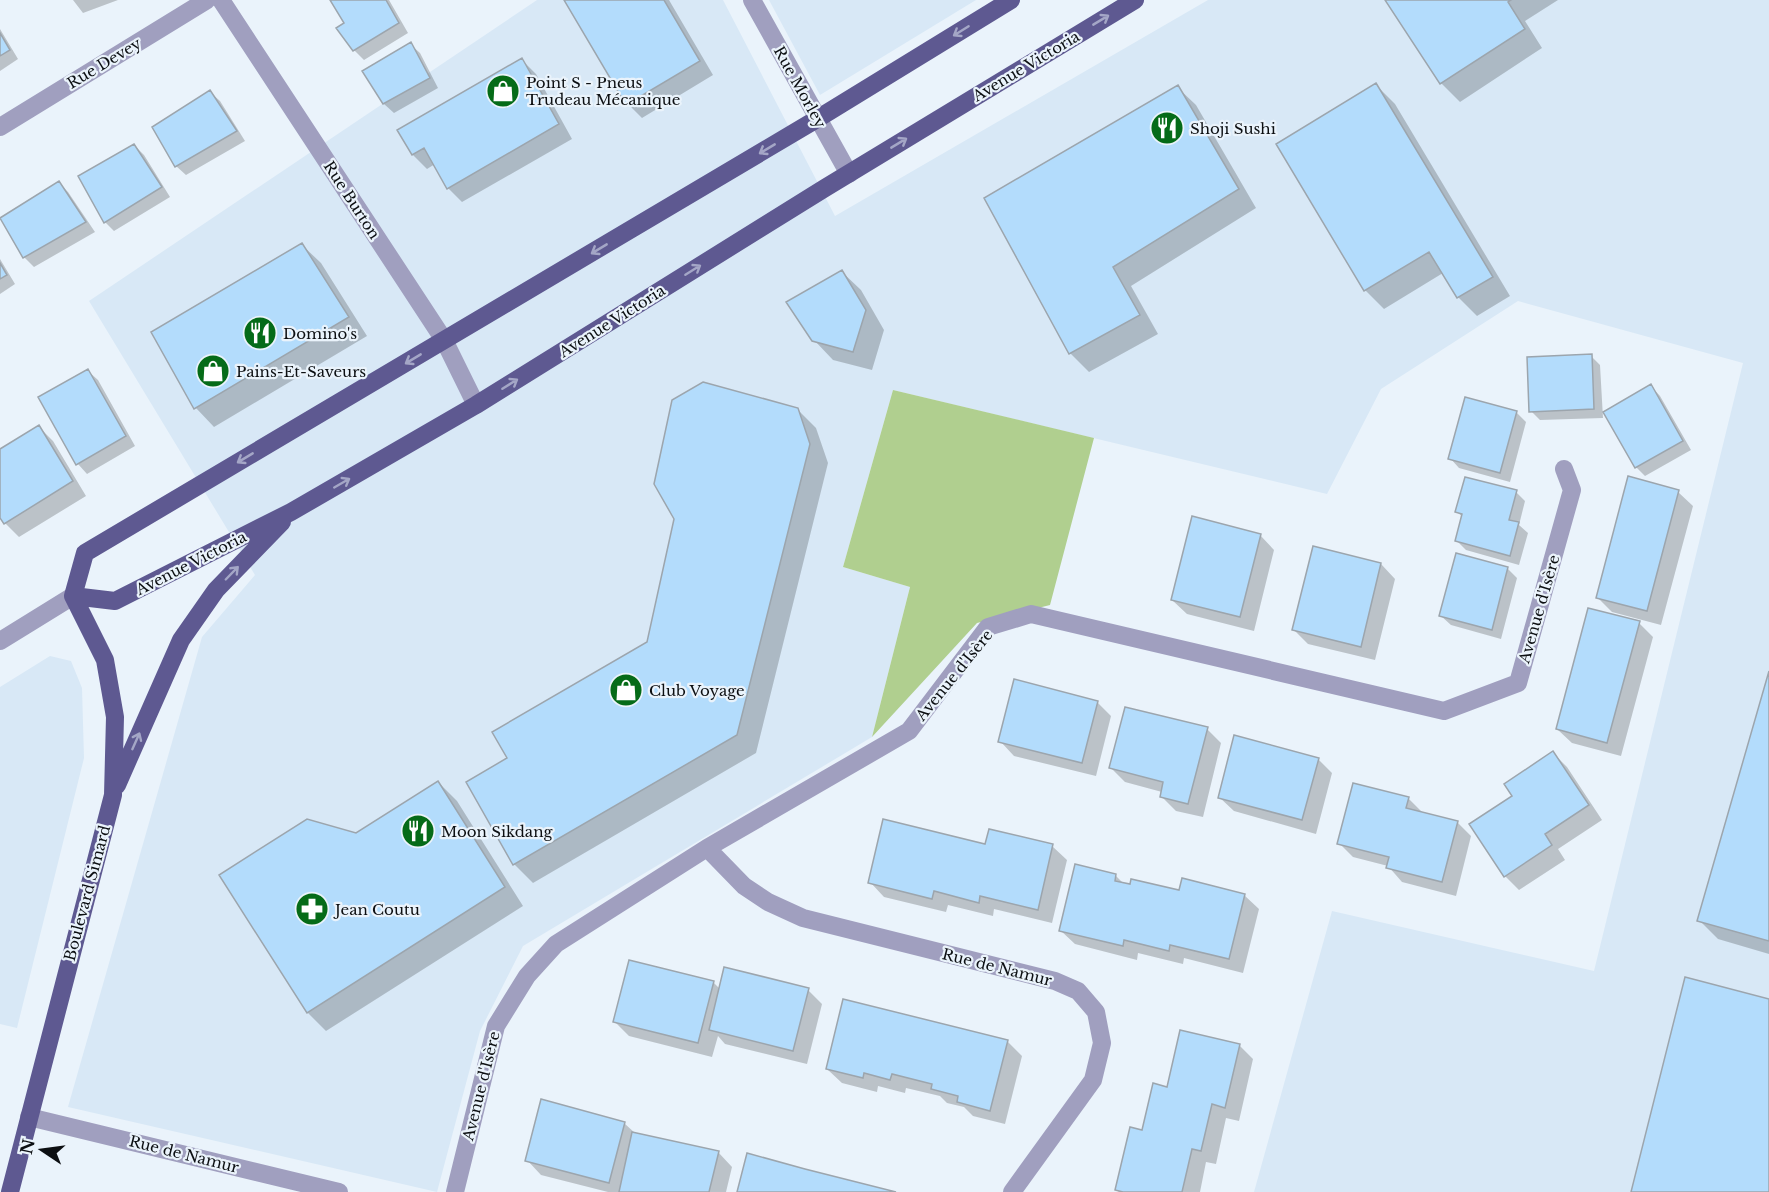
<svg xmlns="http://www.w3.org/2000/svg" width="1769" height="1192" font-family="'Libre Baskerville',serif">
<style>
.built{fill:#d8e8f6}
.green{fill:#b0cf8f}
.shadow{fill:#0003}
.building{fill:#b3dcfc;stroke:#9ca5ad;stroke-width:1.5}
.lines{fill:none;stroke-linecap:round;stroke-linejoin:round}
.minor{stroke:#a09fbf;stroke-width:18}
.major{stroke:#5e5991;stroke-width:18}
.oneway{stroke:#a4a6c6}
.labels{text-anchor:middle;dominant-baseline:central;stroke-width:4.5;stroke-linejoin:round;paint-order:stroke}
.street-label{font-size:15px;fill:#0c0f12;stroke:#eaf3fb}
.poi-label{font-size:15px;fill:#0c0f12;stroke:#eaf3fb;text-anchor:start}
</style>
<rect width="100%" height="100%" fill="#eaf3fb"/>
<path class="built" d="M537,0H723L835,216L1208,0H1769V1192H1254L1332,911L1594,971L1743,363L1518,301L1381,389L1327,494L893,390L843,567L910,587L872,737L523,946L480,1031L437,1192L68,1107L202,637L255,575L89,301Z
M769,0H976L820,95Z
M50,656L71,661L82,688L84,758L17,1028L0,1024V687Z"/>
<path class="green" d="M893,390L1094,438L1050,605L977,623L872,737L910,587L843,567Z"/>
<path class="shadow" d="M73,0H118L83,13Z
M332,0H389L408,33L364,60L354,50L346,24Z
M566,0H669L713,75L642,118L628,104Z
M1387,0H1558L1525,21L1542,48L1460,102L1441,83Z
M0,29L18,59L0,71Z
M410,44L420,53L438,88L394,113L384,104L364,71Z
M522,60L536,74L572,139L462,202L448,188L435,164L427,169L413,155L399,130Z
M1376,85L1395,104L1510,296L1477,316L1458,297L1443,273L1384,309L1365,290Z
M1177,87L1196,105L1256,208L1131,286L1158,334L1089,372L1070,353L986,198Z
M210,92L220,101L245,141L186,175L176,166Z
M134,145L144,155L170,197L114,231L105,222Z
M59,183L68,192L95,232L34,267L24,257Z
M302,245L321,263L367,336L214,427L196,408L153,332Z
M0,259L15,284L0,294Z
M842,272L861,290L884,330L872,370L833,360L814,340Z
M1591,356L1600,365L1603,418L1540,420L1531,411Z
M88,371L98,380L135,446L87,474L78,464L40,398Z
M1651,386L1660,396L1691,450L1645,476L1636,467Z
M1466,399L1517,413L1526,422L1510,482L1459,468L1450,458Z
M797,409L816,428L828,463L756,753L533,883L514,864L509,758L648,643Z
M39,427L53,441L86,496L19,537L5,523L0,515V451Z
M1516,492L1525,501L1519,525L1528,533L1519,565L1466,550L1456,540L1463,517L1457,512Z
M1678,492L1693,506L1661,625L1612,612L1597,597Z
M1260,535L1274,550L1254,631L1187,614L1172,600Z
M1381,564L1395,579L1375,660L1308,644L1294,630Z
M1507,568L1517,578L1501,639L1451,625L1441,616Z
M1639,623L1653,637L1621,756L1572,743L1557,729Z
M1769,676V954L1718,939L1699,920Z
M1097,702L1111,716L1096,776L1014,756L1000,741Z
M1207,729L1221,743L1203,817L1176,811L1161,796L1162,792L1125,782L1111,768Z
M1553,753L1567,767L1602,820L1558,849L1565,860L1519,890L1505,876L1471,825L1514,796Z
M1318,759L1332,773L1316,834L1234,811L1219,797Z
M438,782L457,801L523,906L326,1031L308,1013L221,876L356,835Z
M1408,798L1422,812L1457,822L1471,836L1456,896L1402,882L1388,866L1353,857L1339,843Z
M986,846H1052L1067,860L1052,923L994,909L993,916L948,905L946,912L884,897L870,882Z
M1116,876L1124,884L1180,892L1244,895L1259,909L1243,973L1184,958L1183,964L1138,953L1137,960L1075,944L1060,930Z
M713,982L720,989L808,990L822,1004L807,1064L725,1044L718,1036L712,1057L629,1036L615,1022Z
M1007,1041L1022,1056L1005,1124L973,1116L964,1107L947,1103L940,1096L906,1088L905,1093L878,1086L877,1092L842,1083L827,1069Z
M1239,1045L1253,1059L1239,1121L1226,1118L1216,1164L1206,1162L1200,1192H1119L1117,1190L1143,1131L1168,1088Z
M624,1123L636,1134L718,1152L732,1167L726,1192H608L541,1175L527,1160Z"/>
<path class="building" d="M330,0H386L399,23L353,51L336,28L344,23Z
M564,0H664L700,61L626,105Z
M1385,0H1511L1508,2L1525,29L1440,84Z
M0,33L10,50L0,56Z
M411,42L430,78L383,104L362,71Z
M522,58L559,124L447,189L424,148L412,155L397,130Z
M1376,83L1493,277L1457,298L1429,252L1364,291L1276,144Z
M1178,85L1239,189L1113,267L1140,315L1069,354L984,198Z
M210,90L237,131L175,167L152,127Z
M134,144L162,187L104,223L78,176Z
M59,181L86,222L23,258L0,218Z
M302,243L349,317L194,409L151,332Z
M0,263L7,275L0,279Z
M842,270L866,310L853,352L812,341L786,302Z
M1592,354L1594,409L1529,412L1527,357Z
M88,369L126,436L76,465L38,397Z
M703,382L798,408L810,444L737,735L513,865L466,782L507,758L492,732L647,642L674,519L654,484L672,400Z
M1651,384L1683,441L1635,468L1603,412Z
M1465,397L1517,411L1500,473L1448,459Z
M39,425L73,481L4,524L0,518V449Z
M1628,476L1679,490L1647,611L1596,598Z
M1465,477L1517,490L1509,520L1519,522L1510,556L1455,541L1462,514L1455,512Z
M1192,516L1261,534L1240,617L1171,600Z
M1313,546L1381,563L1361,647L1292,630Z
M1456,553L1508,567L1492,630L1439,616Z
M1588,608L1640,621L1607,743L1556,729Z
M1769,671V941L1697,921Z
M1014,679L1098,701L1082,763L998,742Z
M1125,707L1208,727L1188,804L1160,797L1163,782L1109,768Z
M1234,735L1319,758L1302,820L1218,798Z
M1553,751L1589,805L1545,834L1552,845L1504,877L1469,824L1512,796L1504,784Z
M438,781L505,887L307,1013L219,875L307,819L356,833Z
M1353,783L1409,797L1406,808L1458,821L1442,882L1386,868L1389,857L1337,844Z
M883,819L985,844L989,829L1053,844L1038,910L980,896L979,903L934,891L932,899L868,883Z
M1075,864L1116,874L1115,881L1130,884L1131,879L1179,890L1182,878L1245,894L1229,959L1170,945L1169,951L1124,940L1123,946L1059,931Z
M629,960L714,981L698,1043L613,1022Z
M724,967L809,988L793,1051L709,1030Z
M1685,977L1769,999V1192H1631Z
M843,999L1008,1040L990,1111L957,1102L958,1096L931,1089L932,1084L892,1074L890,1080L864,1073L863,1078L826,1069Z
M1180,1030L1240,1044L1225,1108L1212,1104L1201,1151L1192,1149L1182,1192H1123L1115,1190L1130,1127L1142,1130L1153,1083L1167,1087Z
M541,1099L625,1122L609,1183L525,1161Z
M632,1132L719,1151L709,1192H619Z
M747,1153L805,1169L896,1192H737Z"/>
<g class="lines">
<path class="minor" d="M221,0L444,340L476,405
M752,0L849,174
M0,127L207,0
M0,641L73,596
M707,848L744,886L768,902L803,918L1055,981L1078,991L1096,1012L1102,1043L1093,1080L1012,1192
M29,1117L339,1192
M455,1192L496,1026L527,976L556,944L707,848L909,731L988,627L1031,614L1444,711L1518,683L1572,490L1564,469"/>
<path class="major" d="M73,596L115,601L291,512L476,405L825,188L1135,0
M73,596L85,553L817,119L1011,0
M117,785L181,640L216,590L282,522
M10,1192L113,795L115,717L105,660L73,596"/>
</g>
<defs><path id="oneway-shaft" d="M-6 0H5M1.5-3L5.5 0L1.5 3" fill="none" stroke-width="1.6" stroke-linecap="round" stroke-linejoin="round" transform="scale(1.5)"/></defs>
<g class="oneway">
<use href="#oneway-shaft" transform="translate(1101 20) rotate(-31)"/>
<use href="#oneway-shaft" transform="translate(961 31) rotate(148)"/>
<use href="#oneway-shaft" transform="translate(899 143) rotate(-31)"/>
<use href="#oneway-shaft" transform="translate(767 149) rotate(149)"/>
<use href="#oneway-shaft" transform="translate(599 249) rotate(149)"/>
<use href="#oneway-shaft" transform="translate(693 270) rotate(-32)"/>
<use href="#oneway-shaft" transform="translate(413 359) rotate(149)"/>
<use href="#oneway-shaft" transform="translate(510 384) rotate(-32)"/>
<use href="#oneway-shaft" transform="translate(245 458) rotate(149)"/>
<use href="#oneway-shaft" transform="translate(342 483) rotate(-30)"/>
<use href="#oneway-shaft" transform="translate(232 573) rotate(-46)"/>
<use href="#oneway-shaft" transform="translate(136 741) rotate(-66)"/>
</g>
<defs>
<symbol id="shop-disc" viewBox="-11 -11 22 22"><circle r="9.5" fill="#056b18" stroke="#eaf3fb"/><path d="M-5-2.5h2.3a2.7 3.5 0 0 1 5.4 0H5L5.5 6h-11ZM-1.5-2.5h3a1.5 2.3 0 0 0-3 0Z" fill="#fff"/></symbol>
<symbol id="restaurant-disc" viewBox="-11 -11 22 22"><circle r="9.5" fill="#056b18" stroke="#eaf3fb"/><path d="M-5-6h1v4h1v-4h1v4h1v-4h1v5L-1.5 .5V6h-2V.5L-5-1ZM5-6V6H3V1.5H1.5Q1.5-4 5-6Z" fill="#fff"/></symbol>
<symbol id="pharmacy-disc" viewBox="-11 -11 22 22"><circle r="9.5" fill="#056b18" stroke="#eaf3fb"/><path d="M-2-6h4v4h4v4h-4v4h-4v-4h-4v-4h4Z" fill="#fff"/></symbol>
</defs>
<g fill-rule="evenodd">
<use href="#shop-disc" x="484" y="72" width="38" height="38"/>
<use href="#restaurant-disc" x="1148" y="109" width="38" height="38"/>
<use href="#restaurant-disc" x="241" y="314" width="38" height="38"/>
<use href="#shop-disc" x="194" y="352" width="38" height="38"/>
<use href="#shop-disc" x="607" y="671" width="38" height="38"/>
<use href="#restaurant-disc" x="399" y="812" width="38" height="38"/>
<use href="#pharmacy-disc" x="293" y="890" width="38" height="38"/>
</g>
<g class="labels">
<g class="street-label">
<text transform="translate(104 63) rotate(-31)">Rue Devey</text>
<text transform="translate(1026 66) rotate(-31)">Avenue Victoria</text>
<text transform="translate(800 87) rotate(61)">Rue Morley</text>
<text transform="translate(352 200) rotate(57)">Rue Burton</text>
<text transform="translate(612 321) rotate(-32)">Avenue Victoria</text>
<text transform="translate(191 563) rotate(-27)">Avenue Victoria</text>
<text transform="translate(1539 609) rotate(-74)">Avenue d'Isère</text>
<text transform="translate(954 675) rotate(-51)">Avenue d'Isère</text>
<text transform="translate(87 893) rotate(-75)">Boulevard Simard</text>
<text transform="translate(997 967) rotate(14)">Rue de Namur</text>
<text transform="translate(481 1086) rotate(-76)">Avenue d'Isère</text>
<text transform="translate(184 1154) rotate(14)">Rue de Namur</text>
</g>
<g class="poi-label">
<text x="526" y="82">Point S - Pneus<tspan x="526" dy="17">Trudeau Mécanique</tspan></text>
<text x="1190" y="128">Shoji Sushi</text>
<text x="283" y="333">Domino's</text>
<text x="236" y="371">Pains-Et-Saveurs</text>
<text x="649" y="690">Club Voyage</text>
<text x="441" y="831">Moon Sikdang</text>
<text x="335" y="909">Jean Coutu</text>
</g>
</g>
<g transform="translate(42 1150) rotate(283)" stroke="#eaf3fb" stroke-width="4.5" paint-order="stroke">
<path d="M0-4.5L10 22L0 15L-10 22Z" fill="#0c0f12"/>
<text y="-9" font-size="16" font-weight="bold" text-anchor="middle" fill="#0c0f12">N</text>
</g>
</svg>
